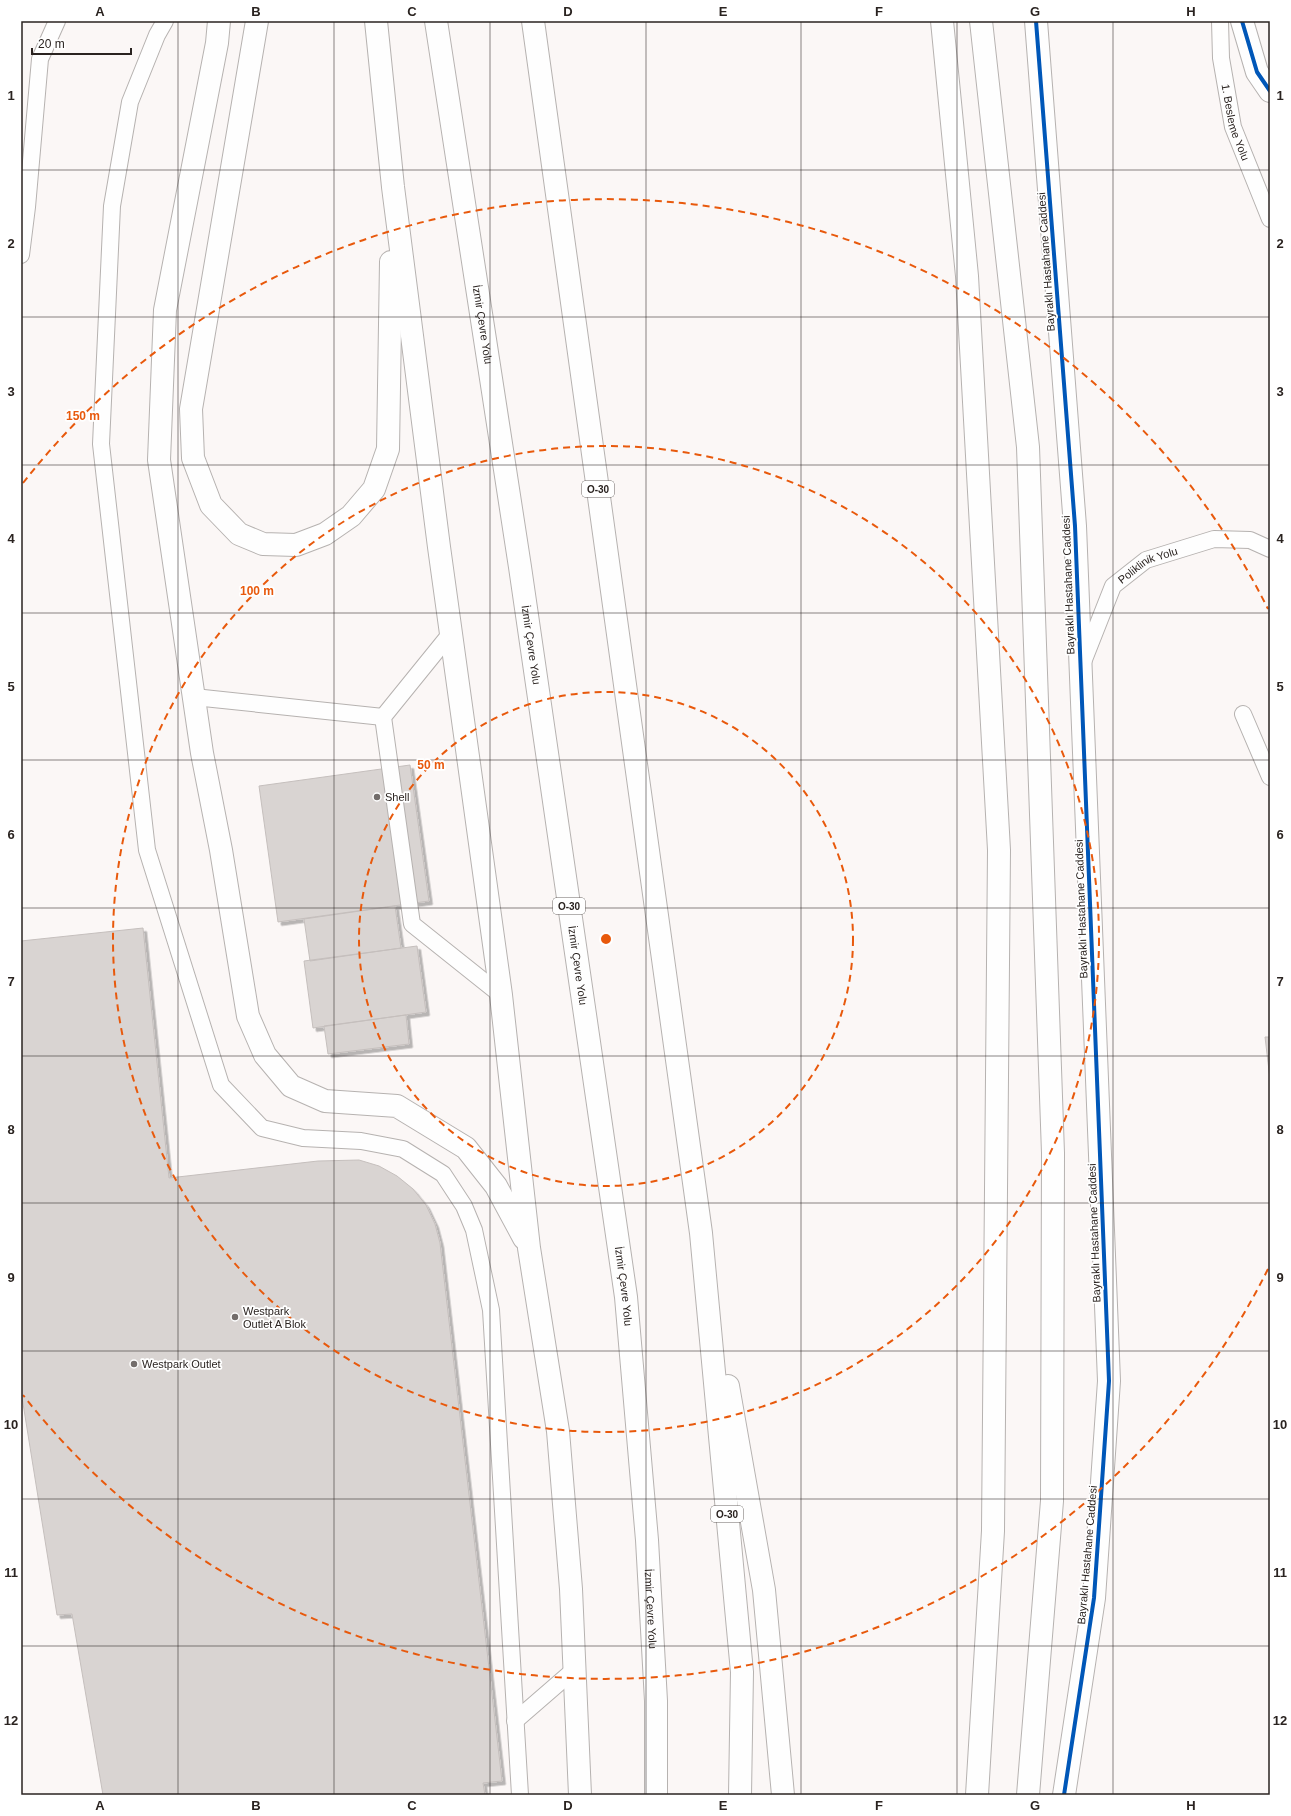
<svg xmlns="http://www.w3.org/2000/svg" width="1291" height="1816" font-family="Arial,sans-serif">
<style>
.building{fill:#d9d4d2;stroke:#c5bfbd;filter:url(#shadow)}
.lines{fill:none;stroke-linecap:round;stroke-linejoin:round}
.service-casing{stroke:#b6b2b0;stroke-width:18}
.minor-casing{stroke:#b6b2b0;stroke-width:24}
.motorway-casing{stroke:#b6b2b0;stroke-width:24}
.service{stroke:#fefefe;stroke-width:16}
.minor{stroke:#fefefe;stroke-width:22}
.motorway{stroke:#fefefe;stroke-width:22}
.cycleway-casing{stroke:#fff;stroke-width:6}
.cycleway{stroke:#0057b8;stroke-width:4}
.grid{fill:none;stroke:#2a2320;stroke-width:1;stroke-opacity:0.55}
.ring{fill:none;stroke:#e8590c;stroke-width:2;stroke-dasharray:7 5}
.poi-dot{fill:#736d6b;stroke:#fff;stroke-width:1.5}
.labels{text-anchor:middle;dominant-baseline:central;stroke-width:3.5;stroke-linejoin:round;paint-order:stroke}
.shield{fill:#fff;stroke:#6a6563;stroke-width:1}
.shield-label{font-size:10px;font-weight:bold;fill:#2a2320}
.street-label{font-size:11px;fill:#2a2320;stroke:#fff}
.poi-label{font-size:11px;fill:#2a2320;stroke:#fff;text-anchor:start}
.centre{fill:#e8590c;stroke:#fff;stroke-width:2}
.ring-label{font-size:12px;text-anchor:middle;font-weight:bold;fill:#e8590c;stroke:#fff;stroke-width:3.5;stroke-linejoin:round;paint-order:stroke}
.neatline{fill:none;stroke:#2a2320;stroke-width:1.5}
.grid-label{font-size:13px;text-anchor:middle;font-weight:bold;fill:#2a2320}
</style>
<defs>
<filter id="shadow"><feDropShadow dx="3.5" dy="3.5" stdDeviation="0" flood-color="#0004"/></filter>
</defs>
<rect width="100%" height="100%" fill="#fbf7f6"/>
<path class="building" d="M410,765L429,901L278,922L259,786Z
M395,906L401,948L310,961L304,919Z
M143,928L169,1178L318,1161L359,1160L379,1166L397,1176L413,1189L426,1205L435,1224L440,1243L502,1781L483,1783L485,1795H103L72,1614L57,1615L21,1391V941Z
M417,946L426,1012L313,1028L304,961Z
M406,1015L409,1044L328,1054L324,1026Z
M1265,1037H1270V1079Z"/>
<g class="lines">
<defs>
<g id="service">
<path d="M165,21L157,35L130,102L112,206L101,444L147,850L221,1085L262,1128L303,1138L361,1141L403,1149L443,1174L464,1206L474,1230L491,1310L520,1795"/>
<path id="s1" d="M1220,21L1221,58L1233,127L1270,219"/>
<path d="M21,255L27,207L40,59L57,21"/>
<path d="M451,633L383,717L412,924L501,995"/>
<path id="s2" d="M1083,662L1113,586L1146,560L1214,539L1250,540L1270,549"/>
<path d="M194,697L383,717"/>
<path d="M1243,714L1270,777"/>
<path d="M515,1721L575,1669"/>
</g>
<path id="minor" d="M1036,21L1075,526L1109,1381L1094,1598L1064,1795
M1242,21L1257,72L1270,91"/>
<g id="motorway">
<path d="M219,21L217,43L165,310L159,460L202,753L221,850L248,1016L265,1055L291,1086L325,1101L397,1106L466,1148L496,1186L524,1238"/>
<path d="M257,21L191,409L193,458L211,505L239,534L263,544L296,545L325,534L351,516L374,489L388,449L391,262"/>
<path d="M376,21L393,187L439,547L501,995L529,1248L558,1431L571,1589L580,1795"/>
<path id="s3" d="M436,21L520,567L626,1297L647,1540L656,1701V1795"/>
<path d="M533,21L701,1233L742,1672L740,1795"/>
<path d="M942,21L967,276L999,850L993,1531L977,1795"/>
<path d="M981,21L1028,447L1053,1153L1052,1501L1028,1795"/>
<path d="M728,1386L764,1590L783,1795"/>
</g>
</defs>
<use href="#service" class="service-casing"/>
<use href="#minor" class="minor-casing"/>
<use href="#motorway" class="motorway-casing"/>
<use href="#service" class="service"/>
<use href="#minor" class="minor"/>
<use href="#motorway" class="motorway"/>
<defs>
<path id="cycleway" d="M1036,21L1075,526L1109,1381L1094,1598L1064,1795
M1242,21L1257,72L1270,91"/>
</defs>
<use href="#cycleway" class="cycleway-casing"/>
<use href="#cycleway" class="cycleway"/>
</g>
<path class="grid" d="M178,21V1795M334,21V1795M490,21V1795M646,21V1795M801,21V1795M957,21V1795M1113,21V1795M21,170H1270M21,317H1270M21,465H1270M21,613H1270M21,760H1270M21,908H1270M21,1056H1270M21,1203H1270M21,1351H1270M21,1499H1270M21,1646H1270"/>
<g class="ring">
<circle cx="606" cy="939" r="247"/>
<circle cx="606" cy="939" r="493"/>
<path d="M1268 1269A740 740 0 0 1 23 1395M23 483A740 740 0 0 1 1268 609"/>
</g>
<g class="poi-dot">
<circle cx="377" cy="797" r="4"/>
<circle cx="235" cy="1317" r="4"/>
<circle cx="134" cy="1364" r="4"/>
</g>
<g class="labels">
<g class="shield">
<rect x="582" y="481" width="32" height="16" rx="3"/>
<rect x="553" y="898" width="32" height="16" rx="3"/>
<rect x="711" y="1506" width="32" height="16" rx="3"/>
</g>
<g class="shield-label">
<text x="598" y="489">O-30</text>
<text x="569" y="906">O-30</text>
<text x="727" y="1514">O-30</text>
</g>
<g class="street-label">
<text stroke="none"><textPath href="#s1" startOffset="103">1. Besleme Yolu</textPath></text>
<text transform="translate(1046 262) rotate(-94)">Bayraklı Hastahane Caddesi</text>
<text stroke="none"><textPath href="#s3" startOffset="307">İzmir Çevre Yolu</textPath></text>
<text stroke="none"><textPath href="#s2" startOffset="123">Poliklinik Yolu</textPath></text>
<text transform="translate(1068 585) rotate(-92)">Bayraklı Hastahane Caddesi</text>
<text stroke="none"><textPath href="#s3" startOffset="631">İzmir Çevre Yolu</textPath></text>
<text transform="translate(1081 909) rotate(-92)">Bayraklı Hastahane Caddesi</text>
<text stroke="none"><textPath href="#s3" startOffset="955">İzmir Çevre Yolu</textPath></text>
<text transform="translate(1094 1233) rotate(-92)">Bayraklı Hastahane Caddesi</text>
<text stroke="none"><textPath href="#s3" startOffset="1279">İzmir Çevre Yolu</textPath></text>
<text transform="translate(1087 1555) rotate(-85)">Bayraklı Hastahane Caddesi</text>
<text stroke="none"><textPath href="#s3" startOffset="1603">İzmir Çevre Yolu</textPath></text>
</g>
<g class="poi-label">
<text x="385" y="797">Shell</text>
<text x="243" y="1311">Westpark<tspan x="243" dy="13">Outlet A Blok</tspan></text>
<text x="142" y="1364">Westpark Outlet</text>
</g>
</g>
<circle cx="606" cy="939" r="6" class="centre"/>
<g class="ring-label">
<text x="83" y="420">150 m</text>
<text x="257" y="595">100 m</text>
<text x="431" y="769">50 m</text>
</g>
<rect width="1291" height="1816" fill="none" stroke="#ffffff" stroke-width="44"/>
<path d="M32 48v6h99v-6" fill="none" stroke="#2a2320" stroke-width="2"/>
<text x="38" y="48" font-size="12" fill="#2a2320" stroke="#ffffff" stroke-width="3" paint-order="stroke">20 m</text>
<rect x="22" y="22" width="1247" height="1772" class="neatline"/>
<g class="grid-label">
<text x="100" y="16">A</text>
<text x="256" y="16">B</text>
<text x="412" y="16">C</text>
<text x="568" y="16">D</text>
<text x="723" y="16">E</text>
<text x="879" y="16">F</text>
<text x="1035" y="16">G</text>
<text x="1191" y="16">H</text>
<text x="11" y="100">1</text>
<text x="1280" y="100">1</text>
<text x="11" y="248">2</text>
<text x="1280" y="248">2</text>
<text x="11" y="396">3</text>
<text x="1280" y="396">3</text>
<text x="11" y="543">4</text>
<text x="1280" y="543">4</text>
<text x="11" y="691">5</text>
<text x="1280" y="691">5</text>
<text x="11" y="839">6</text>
<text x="1280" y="839">6</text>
<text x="11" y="986">7</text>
<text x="1280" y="986">7</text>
<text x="11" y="1134">8</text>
<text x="1280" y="1134">8</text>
<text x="11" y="1282">9</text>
<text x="1280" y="1282">9</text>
<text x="11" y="1429">10</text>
<text x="1280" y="1429">10</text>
<text x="11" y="1577">11</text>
<text x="1280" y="1577">11</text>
<text x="11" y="1725">12</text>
<text x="1280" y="1725">12</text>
<text x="100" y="1810">A</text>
<text x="256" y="1810">B</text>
<text x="412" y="1810">C</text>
<text x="568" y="1810">D</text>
<text x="723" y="1810">E</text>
<text x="879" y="1810">F</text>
<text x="1035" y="1810">G</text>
<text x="1191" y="1810">H</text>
</g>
</svg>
